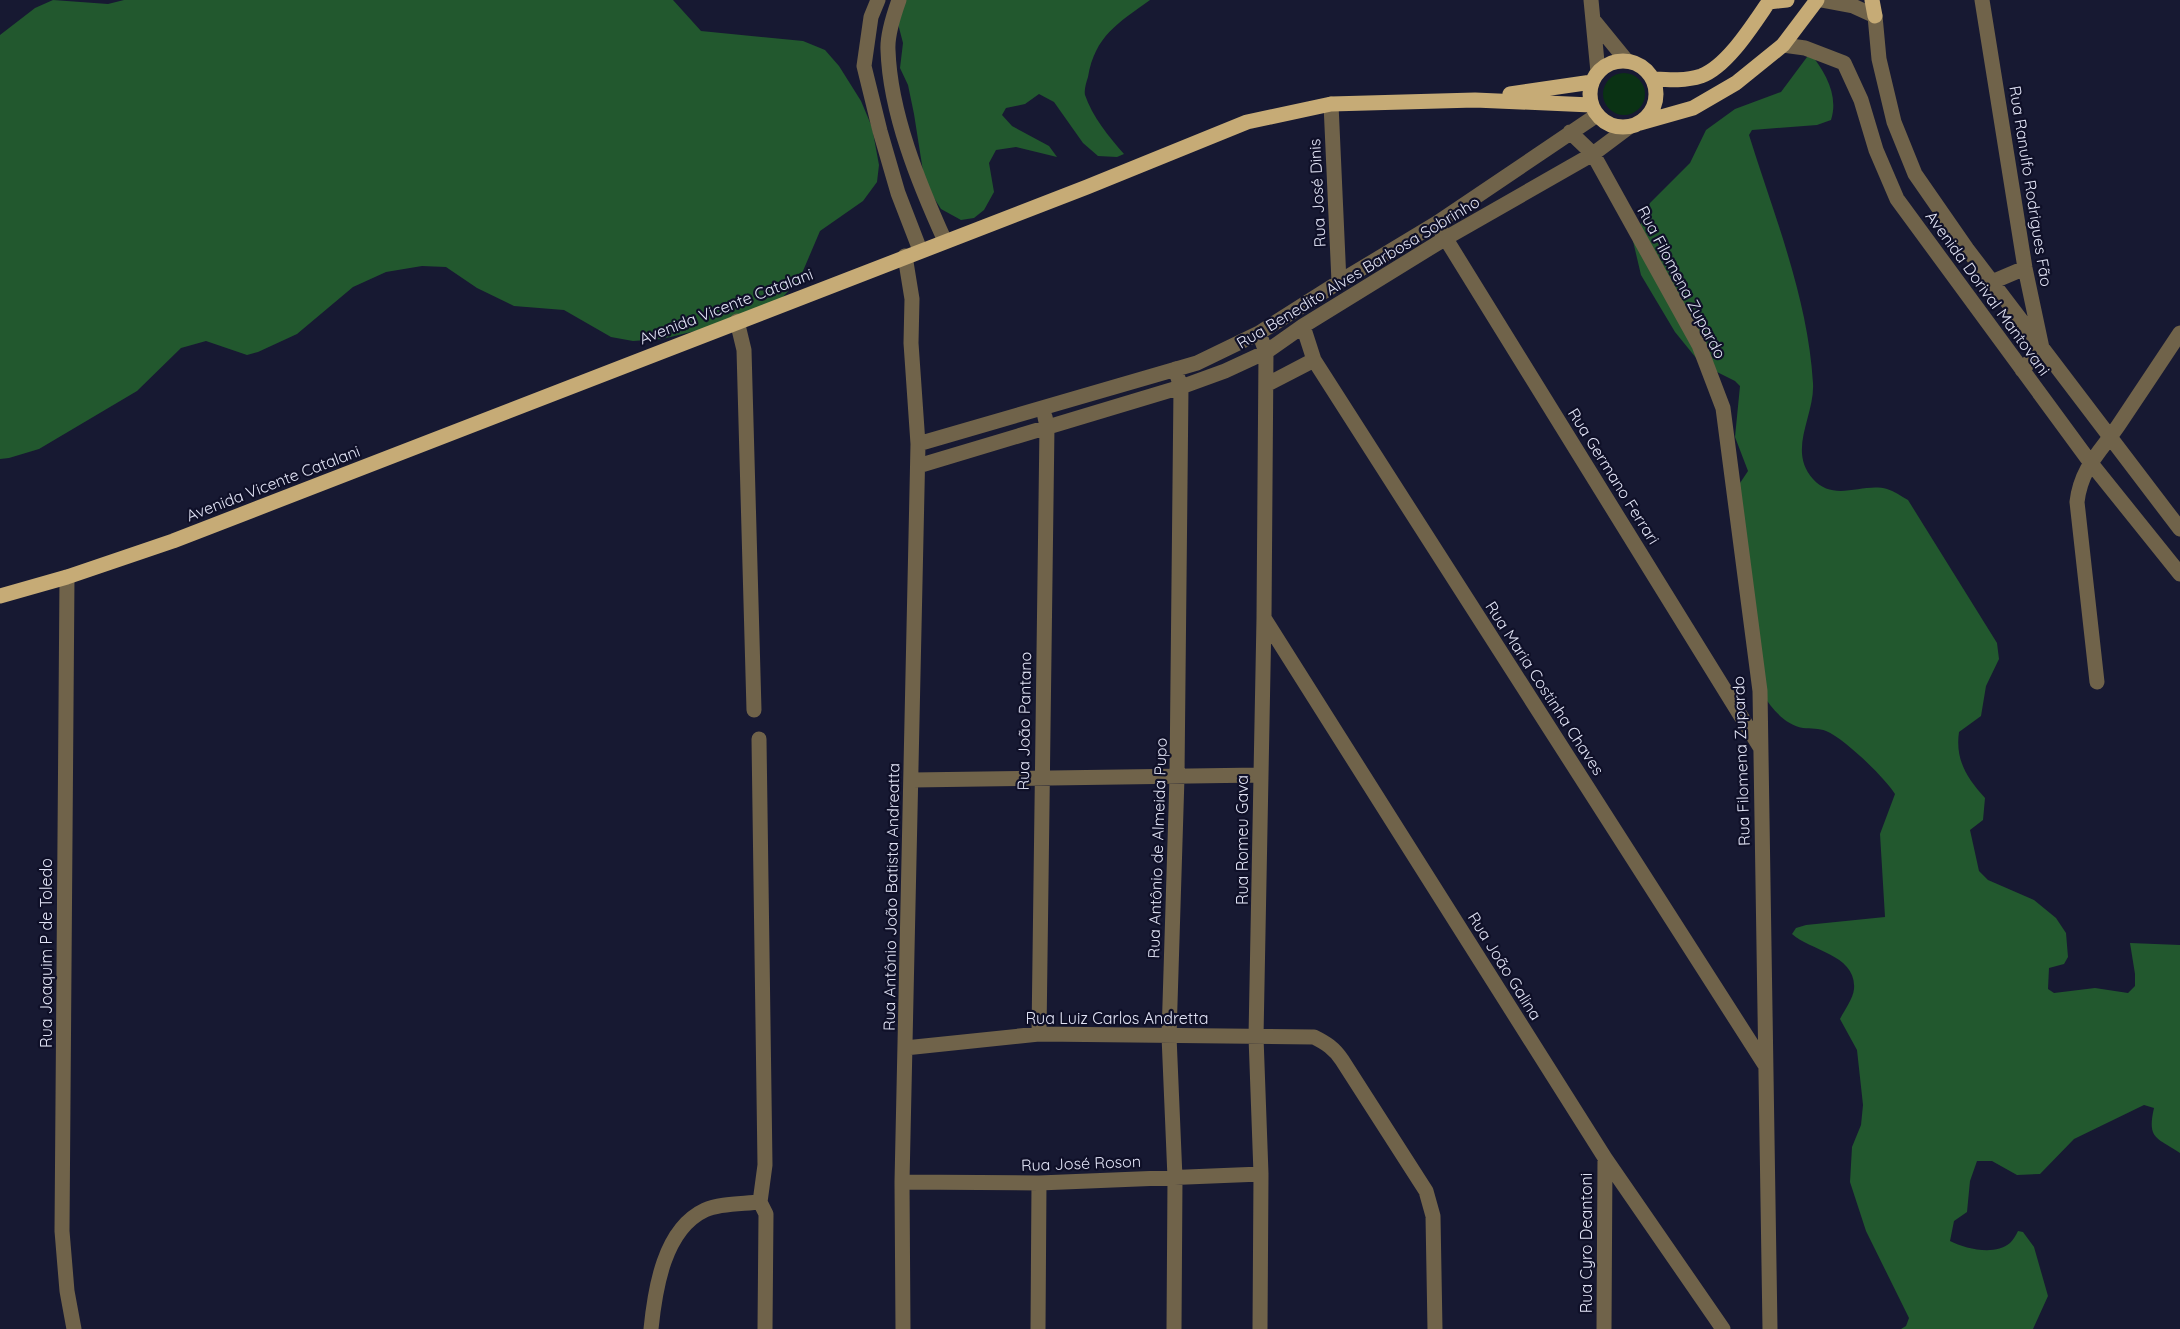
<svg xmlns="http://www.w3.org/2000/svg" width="2180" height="1329" font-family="Quicksand,sans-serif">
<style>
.green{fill:#0a3214}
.forest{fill:#22582e}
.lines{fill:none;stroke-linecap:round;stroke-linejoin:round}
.minor{stroke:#70634a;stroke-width:15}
.major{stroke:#c6ab76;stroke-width:15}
.labels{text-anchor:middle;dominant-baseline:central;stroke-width:4.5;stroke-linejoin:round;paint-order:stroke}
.street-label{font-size:16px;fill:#e2e4f6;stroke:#0f1028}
</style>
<rect width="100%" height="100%" fill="#171932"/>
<path class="green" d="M1603 94a21 21 0 1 1 42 0a21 21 0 1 1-42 0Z"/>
<path class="forest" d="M53,0L108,4L124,0H673L701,31L803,41L825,50L839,66L861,101L872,127L879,165L877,182L863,201L820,231L800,278L782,298L737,321L662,339L633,341L611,337L564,310L514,306L477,288L446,267L422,266L386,272L353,287L297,334L258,352L247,355L206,341L181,348L137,391L39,449L9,458L0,459V35L35,8Z
M903,0H1150C1118,23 1095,36 1088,77C1086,83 1084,90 1085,95C1092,116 1109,137 1124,154L1117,157L1098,156L1083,143L1054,102L1039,94L1025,104L1006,108L1002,115L1012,126L1049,146L1057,157L1016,147L996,150L989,163L994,192L984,210L974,218L961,220L941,209L925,184L914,114L908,85L900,68L903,43L896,16Z
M1810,53C1825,72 1839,95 1831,120L1817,125L1752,130L1749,135C1774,215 1808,298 1813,383C1815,416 1787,450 1813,479C1834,503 1863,482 1887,489C1894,491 1901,496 1908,500L1997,643L1999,659L1986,686L1981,716L1959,732C1955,760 1967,778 1985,798L1983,820L1970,830L1979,871L1988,880L2034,900L2056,918L2066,933L2068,957L2064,964L2049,968L2048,989L2054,993L2095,988L2128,993L2135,986V974L2130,943L2180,945V1153C2156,1137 2147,1139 2154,1108L2144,1105L2074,1139L2040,1174L2017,1175L1992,1161H1977L1970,1181L1967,1212L1954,1221L1950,1241C1966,1249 1995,1256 2010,1243C2013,1240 2016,1235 2018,1231L2023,1232L2034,1247L2048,1296L2033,1329H1901L1906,1326L1909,1318L1866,1231L1850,1182L1852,1147L1861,1125L1863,1105L1857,1050L1840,1019C1844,1011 1853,999 1854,989C1857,955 1811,951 1792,934L1796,928L1806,925L1885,917L1880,834L1895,794C1884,777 1845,739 1826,731C1819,728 1811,729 1803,728C1784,724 1772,709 1762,693L1736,489L1748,471L1735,437L1740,386L1735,381L1701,364L1675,332L1641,275L1633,241L1650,203L1690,163L1706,130L1735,109L1781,92Z"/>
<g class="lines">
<path class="minor" d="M878,0L871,17L864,66L880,131L898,193L920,250
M899,0C894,14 887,35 888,50C890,113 919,184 945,241
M1591,0L1598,72
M1821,0L1853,6L1875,16L1879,59L1894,122L1915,174L1967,249L2180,529
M1982,0L2025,268L2042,348L2022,370
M1595,22L1626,60
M1783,45L1805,48L1844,63L1861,100L1876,150L1897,199L2090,462L2180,574
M1331,104L1339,282
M1570,132L1593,154L1699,345L1723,408L1760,691L1770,1329
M1441,231L1760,747
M1992,282L2025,268
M737,321L744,350L754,710
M1303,326L1314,360L1765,1065
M1259,333L1266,352L1264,618L1256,1037L1261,1174L1260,1329
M1266,385L1314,360
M918,444L1197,363L1259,333L1339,282L1437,223L1597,115
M918,466L1181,387L1225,371L1266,352L1303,326L1446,238L1593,154L1629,127
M67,577L62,1231L67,1291L74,1329
M1264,618L1605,1158L1723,1329
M2097,682L2077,502C2081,468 2100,452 2118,426C2139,395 2159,364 2180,333
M759,739L765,1165L760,1202
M912,780L1260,775
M1039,1034L1047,426L1045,417
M905,1048L1039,1034L1314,1037C1326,1043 1334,1048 1342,1060L1426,1191L1433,1216L1435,1329
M902,1182L1039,1183L1261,1174
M651,1329C655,1289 664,1229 705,1210C720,1203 743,1204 760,1202L766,1214L765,1329
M903,1329L902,1182L918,444L911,343L912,299L905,256
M1038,1329L1039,1183
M1174,1329L1175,1178L1169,1036L1177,777L1181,387L1175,369
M1604,1329L1605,1158"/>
<path class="major" d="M1872,0L1875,16
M1768,2L1787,0
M1590 94a33 33 0 1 1 66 0a33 33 0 1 1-66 0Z
M1654,79C1670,80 1686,81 1701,76C1728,66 1754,23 1770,0
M1510,94L1592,82
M1640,123L1693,108L1736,83L1783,45L1817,0
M0,596L67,577L173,541L1087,187L1247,122L1331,104L1475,100L1591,105"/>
</g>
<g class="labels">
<g class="street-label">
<text transform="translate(2031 186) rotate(81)">Rua Ranulfo Rodrigues Fão</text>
<text transform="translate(1317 193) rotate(-93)">Rua José Dinis</text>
<text transform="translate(1358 272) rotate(-31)">Rua Benedito Alves Barbosa Sobrinho</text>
<text transform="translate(1682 282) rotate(62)">Rua Filomena Zupardo</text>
<text transform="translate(1988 293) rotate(54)">Avenida Dorival Mantovani</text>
<text transform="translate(726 306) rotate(-21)">Avenida Vicente Catalani</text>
<text transform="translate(1614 476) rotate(58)">Rua Germano Ferrari</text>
<text transform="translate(273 483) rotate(-21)">Avenida Vicente Catalani</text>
<text transform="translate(1545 688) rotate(57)">Rua Maria Costinha Chaves</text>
<text transform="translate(1024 721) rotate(-89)">Rua João Pantano</text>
<text transform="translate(1741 761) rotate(-92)">Rua Filomena Zupardo</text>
<text transform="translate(1242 840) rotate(-90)">Rua Romeu Gava</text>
<text transform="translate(1157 848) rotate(-88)">Rua Antônio de Almeida Pupo</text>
<text transform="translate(891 897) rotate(-89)">Rua Antônio João Batista Andreatta</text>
<text transform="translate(46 953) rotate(-90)">Rua Joaquim P de Toledo</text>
<text transform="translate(1505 966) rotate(58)">Rua João Galina</text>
<text x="1117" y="1018">Rua Luiz Carlos Andretta</text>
<text transform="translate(1081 1163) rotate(-2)">Rua José Roson</text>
<text transform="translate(1586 1243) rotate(-90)">Rua Cyro Deantoni</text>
</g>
</g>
</svg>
